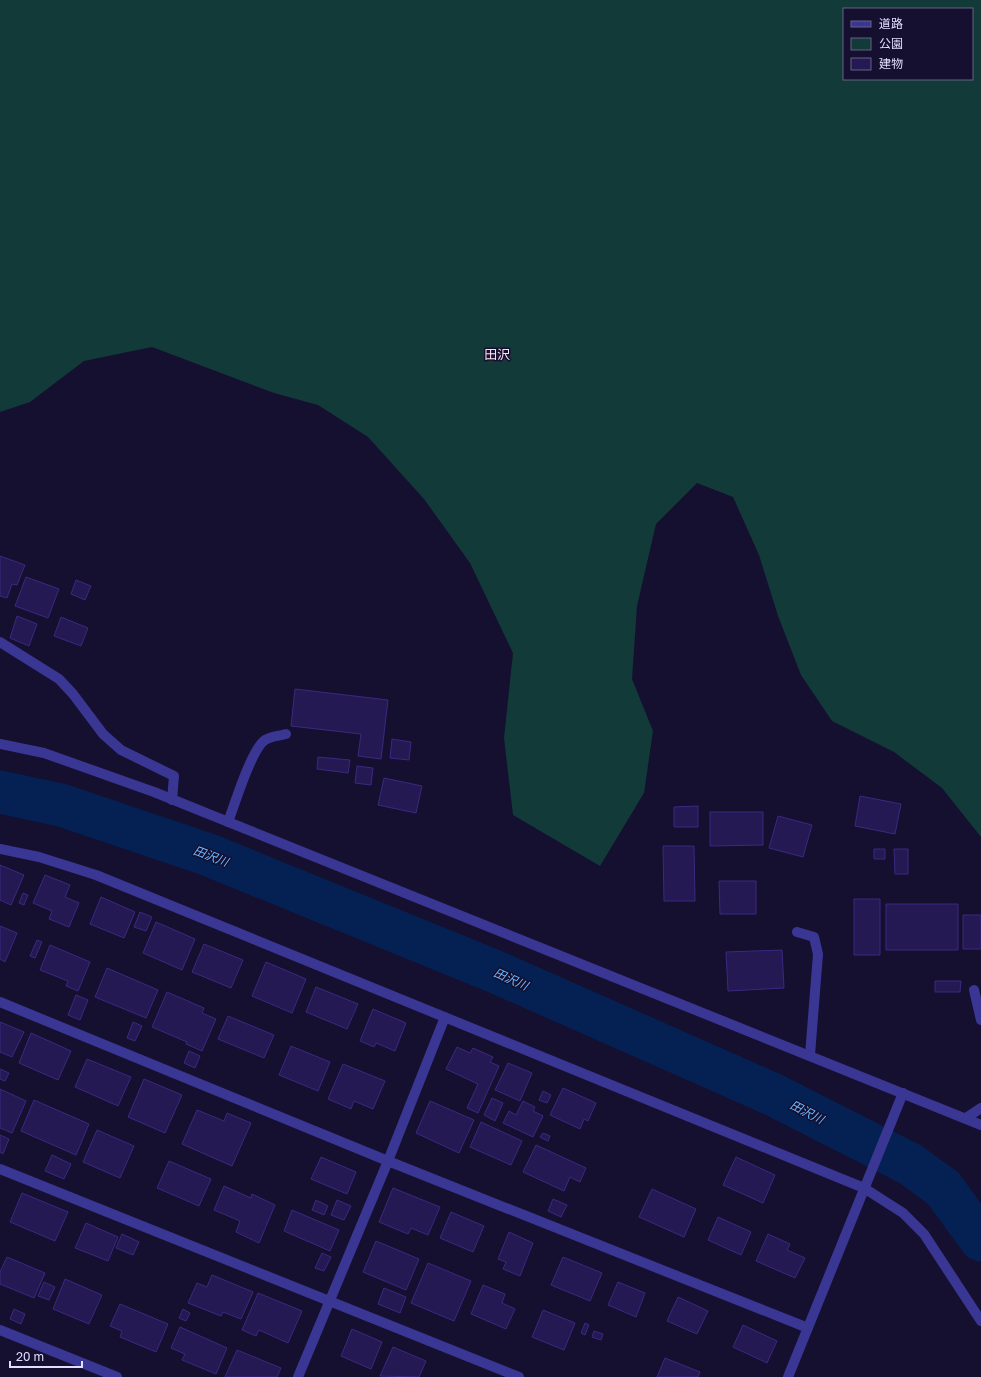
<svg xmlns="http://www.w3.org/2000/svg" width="981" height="1377" font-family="'Golos Text','Noto Sans JP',sans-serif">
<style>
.green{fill:#123a39;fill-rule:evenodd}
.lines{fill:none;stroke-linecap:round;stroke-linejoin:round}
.river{stroke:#052153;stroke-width:43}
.building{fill:#251953;stroke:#3b2981}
.service{stroke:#3a3693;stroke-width:10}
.minor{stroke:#3a3693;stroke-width:10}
.tertiary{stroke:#3a3693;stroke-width:10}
.labels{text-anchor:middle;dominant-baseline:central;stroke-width:3;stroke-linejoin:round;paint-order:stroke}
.water-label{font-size:12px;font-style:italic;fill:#6cbaff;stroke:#150f30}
.quarter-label{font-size:13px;fill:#ffe0f4;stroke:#150f30}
</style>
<rect width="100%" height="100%" fill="#150f30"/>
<path class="green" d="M0,0H981V837L942,788L894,752L832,721L801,675L778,616L759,555L733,497L697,483L656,524L637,606L632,679L653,731L644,793L600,866L513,815L504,738L513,653L470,563L424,499L368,437L318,405L274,393L152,347L84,361L30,402L0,412ZM844,9H972V79H844Z"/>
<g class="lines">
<path class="river" d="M0,792L61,805L209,855L496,972L772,1094L910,1164L943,1188L981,1240"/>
</g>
<path class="building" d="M0,556L25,565L17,585L12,584L7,598L0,596Z
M26,577L59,589L48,618L15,606Z
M76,580L91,586L85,600L71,594Z
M17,616L37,624L29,646L10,638Z
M61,617L88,628L81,646L54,636Z
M295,689L388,700L381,759L358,756L361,734L291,726Z
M392,739L411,742L409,760L390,758Z
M318,757L350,760L348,773L317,769Z
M357,766L373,768L371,785L355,783Z
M384,778L422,786L416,813L378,805Z
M860,796L901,804L895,834L855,826Z
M698,806V827H674V807Z
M710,812H763V845L710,846Z
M778,816L812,825L803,857L769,848Z
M663,846H694L695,901H664Z
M874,849H885V859H874Z
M894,849H908V874H895Z
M0,865L24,875L11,905L0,900Z
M45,875L70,885L65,897L79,903L69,927L49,919L52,911L33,903Z
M719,881H756V914H720Z
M23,893L28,895L24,905L19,903Z
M101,897L135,912L124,938L90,924Z
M854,899H880V955H854Z
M886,904H958V950H886Z
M140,912L152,917L146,931L134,927Z
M963,915H981V949H963Z
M156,922L195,939L182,970L143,953Z
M0,926L17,933L5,962L0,959Z
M37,940L42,942L35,958L30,956Z
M204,944L243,960L231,988L192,972Z
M50,945L90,962L78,991L66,986L68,981L40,970Z
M782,950L784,988L728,991L726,952Z
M266,962L306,979L292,1013L252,996Z
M107,968L158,990L146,1018L95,997Z
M935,981H961L960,992H935Z
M316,987L358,1004L347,1029L306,1012Z
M167,992L204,1008L202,1013L216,1019L202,1051L186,1044L187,1042L152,1027Z
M76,995L88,1000L80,1020L68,1015Z
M373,1009L406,1023L395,1051L376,1043L374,1047L360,1041Z
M228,1016L274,1035L264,1058L218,1039Z
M0,1022L24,1032L12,1057L0,1052Z
M133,1022L142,1026L135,1041L127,1038Z
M31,1033L71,1051L58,1080L19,1063Z
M291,1046L330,1062L318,1091L279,1075Z
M457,1047L470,1053L473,1048L493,1057L490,1062L499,1066L478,1113L467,1108L478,1084L446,1069Z
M189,1051L200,1056L195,1068L184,1063Z
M87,1059L131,1077L118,1106L75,1087Z
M508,1063L532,1073L520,1101L495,1090Z
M343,1064L385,1081L373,1109L354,1101L351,1109L328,1099Z
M0,1069L9,1073L5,1081L0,1079Z
M144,1079L182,1095L165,1133L128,1117Z
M563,1088L596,1103L588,1121L584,1119L580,1129L550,1115Z
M0,1089L26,1101L12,1133L0,1128Z
M543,1091L551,1095L547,1103L539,1100Z
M492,1098L503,1103L495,1121L484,1115Z
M34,1100L89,1124L76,1155L21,1131Z
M430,1101L474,1120L459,1153L416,1133Z
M523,1101L535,1107L533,1111L543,1116L533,1137L503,1123L509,1111L516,1115Z
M197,1110L224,1121L227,1113L251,1123L232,1166L182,1144Z
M481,1122L522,1141L511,1165L470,1147Z
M97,1130L134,1146L120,1178L83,1162Z
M543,1133L550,1136L548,1141L540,1137Z
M0,1135L9,1139L3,1154L0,1152Z
M536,1145L586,1168L580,1182L570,1177L564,1191L523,1172Z
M52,1155L71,1164L64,1179L45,1171Z
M321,1157L356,1172L347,1194L311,1179Z
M736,1157L775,1175L763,1203L723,1185Z
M169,1161L211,1179L199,1206L157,1188Z
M224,1186L251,1198L252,1194L275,1205L259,1243L236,1232L240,1221L214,1210Z
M393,1188L440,1207L428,1235L411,1228L408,1234L379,1222Z
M652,1189L696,1209L684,1237L639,1217Z
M22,1193L68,1212L55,1241L10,1222Z
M553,1199L567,1205L561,1217L548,1211Z
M316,1200L328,1206L324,1215L312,1210Z
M337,1200L351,1206L344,1220L331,1215Z
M292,1210L339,1230L330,1251L284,1231Z
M451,1212L484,1226L473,1252L440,1238Z
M718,1217L751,1232L741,1255L708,1240Z
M86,1223L118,1237L108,1261L75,1248Z
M509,1232L533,1243L520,1276L503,1269L506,1262L498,1259Z
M122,1234L139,1242L133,1255L116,1248Z
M768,1234L790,1244L787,1250L805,1258L795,1278L756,1261Z
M376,1241L419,1259L406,1290L363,1272Z
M322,1253L331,1257L324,1271L315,1268Z
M7,1257L45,1273L34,1298L0,1284V1272Z
M563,1257L602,1273L590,1301L551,1285Z
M428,1263L471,1281L454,1321L411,1303Z
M212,1275L253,1292L241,1319L223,1312L221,1316L188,1303L197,1283L207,1287Z
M65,1279L102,1295L89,1324L53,1309Z
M44,1282L55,1287L49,1300L38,1296Z
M618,1282L645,1293L636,1317L608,1305Z
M483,1285L505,1294L502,1303L515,1309L506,1329L471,1314Z
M384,1288L406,1297L400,1313L378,1304Z
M258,1293L302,1311L288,1343L259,1330L256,1336L242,1330Z
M678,1297L708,1311L697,1334L667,1321Z
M120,1304L168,1324L156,1352L120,1337L122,1331L110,1326Z
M14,1309L25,1314L21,1324L10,1319Z
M183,1309L190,1313L186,1321L179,1318Z
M543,1310L575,1323L564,1350L532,1337Z
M585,1323L589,1325L585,1335L581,1333Z
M743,1325L777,1341L767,1363L733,1347Z
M180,1327L227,1348L216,1374L182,1360L185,1354L171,1348Z
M352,1329L382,1342L371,1369L341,1356Z
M594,1331L603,1334L601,1340L592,1337Z
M393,1347L426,1361L419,1377L380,1376Z
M237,1350L281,1368L277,1377H225Z
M665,1358L700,1372L698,1377H657Z"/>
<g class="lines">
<path class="service" d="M0,642L59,679L73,694L103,734L121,750L174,776L172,800
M228,822C235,804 251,750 265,740C271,736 279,736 286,734
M797,932L814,937L818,954L810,1055
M974,990L981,1020"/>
<path class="minor" d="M0,849L39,857L96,875L864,1188L903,1213L924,1234L981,1321
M0,1002L388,1161L808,1328
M966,1118L981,1108
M0,1169L519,1377
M0,1330L117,1377
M298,1377L388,1161L445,1017
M788,1377L903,1093"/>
<path class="tertiary" d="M0,744L44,753L154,792L981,1125"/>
</g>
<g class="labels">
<g class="water-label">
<text transform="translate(211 856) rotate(21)">田沢川</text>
<text transform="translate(511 979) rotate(24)">田沢川</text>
<text transform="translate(807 1112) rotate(27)">田沢川</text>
</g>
<g class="quarter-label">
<text x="497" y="354">田沢</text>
</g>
</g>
<rect x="843" y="8" width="130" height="72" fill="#150f30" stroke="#676283"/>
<rect x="851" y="21" width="20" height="6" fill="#3a3693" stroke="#676283"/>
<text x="879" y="28" font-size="12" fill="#e2deff">道路</text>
<rect x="851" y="38" width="20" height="12" fill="#123a39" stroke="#676283"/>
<text x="879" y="48" font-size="12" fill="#e2deff">公園</text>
<rect x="851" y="58" width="20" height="12" fill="#251953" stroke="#676283"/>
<text x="879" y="68" font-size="12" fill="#e2deff">建物</text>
<path d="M10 1361v6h72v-6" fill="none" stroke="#e2deff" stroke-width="2"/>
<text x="16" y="1361" font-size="12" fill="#e2deff" stroke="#150f30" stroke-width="3" paint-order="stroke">20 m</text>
</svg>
